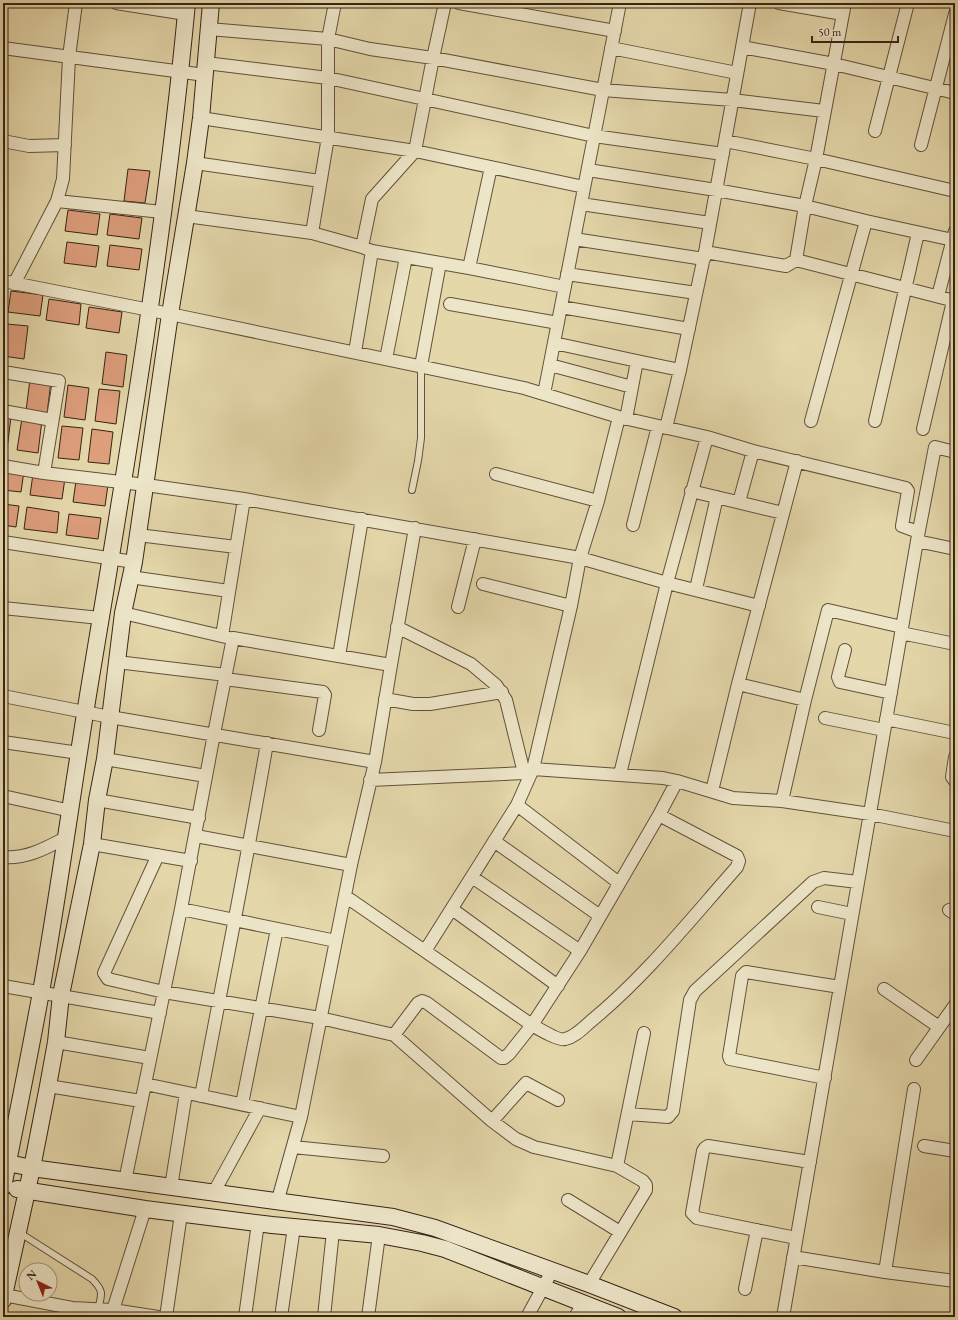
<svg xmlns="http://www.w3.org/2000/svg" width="958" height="1320" font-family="'EB Garamond',serif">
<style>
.building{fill:#dd9e7c;stroke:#372416}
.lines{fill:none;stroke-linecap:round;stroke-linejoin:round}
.lane-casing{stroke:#62513b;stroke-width:8}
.street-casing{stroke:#62513b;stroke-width:14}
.secondary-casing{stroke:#372416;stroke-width:18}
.lane{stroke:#ede5c8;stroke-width:6}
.street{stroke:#ede5c8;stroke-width:12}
.secondary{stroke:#ede5c8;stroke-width:16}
</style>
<rect width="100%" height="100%" fill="#e4d7aa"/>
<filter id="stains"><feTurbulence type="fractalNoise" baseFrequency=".005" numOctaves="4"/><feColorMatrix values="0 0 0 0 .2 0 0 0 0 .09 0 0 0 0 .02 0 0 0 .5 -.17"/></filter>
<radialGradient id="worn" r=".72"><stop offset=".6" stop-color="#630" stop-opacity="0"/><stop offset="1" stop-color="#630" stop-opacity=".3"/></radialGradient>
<path class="building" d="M128,169L150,171L145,203L124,201Z
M68,210L100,214L97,235L65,231Z
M110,214L142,218L139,239L107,235Z
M67,242L99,246L96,267L64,263Z
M110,245L142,249L139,270L107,266Z
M11,291L43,295L40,316L8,312Z
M49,299L81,304L79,325L46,320Z
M89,307L122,312L119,333L86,328Z
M7,324L28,326L24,359L3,356Z
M106,352L127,355L123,387L102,384Z
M30,379L51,381L47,414L26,411Z
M68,385L89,388L85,420L64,417Z
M99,389L120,391L116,424L95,421Z
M3,416L11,417L7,449L3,448Z
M22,418L42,420L38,453L17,450Z
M62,426L83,428L79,460L58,458Z
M92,429L113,432L109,464L88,462Z
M3,468L24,471L21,492L3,490Z
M33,474L65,478L62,499L30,495Z
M76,481L108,485L105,506L73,502Z
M3,504L19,506L16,527L3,525Z
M27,507L59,512L57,533L24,529Z
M69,514L101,518L98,539L66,535Z"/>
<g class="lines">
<defs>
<path id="lane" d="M412,490L418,461L421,438V366
M20,1233L92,1279C104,1291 102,1294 98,1309"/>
<path id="street" d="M116,3L186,14
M335,3L328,39V137L312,233L362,247L372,251
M459,3L615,31
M750,3L705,252L786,266L796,260
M779,3L843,14
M845,3L816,159L805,206L796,260L955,301
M209,29L328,39L370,49L433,58L603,90L732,100L824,111
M742,47L834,64L955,93
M3,48L205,75
M611,48L737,73
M206,63L328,78L594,136L723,154
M201,118L415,151L584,187
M875,131L908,3
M3,141L29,146L65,145
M725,141L816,159L955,191
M921,145L955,14
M195,163L320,181
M588,170L716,190L805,206L866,221L953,240
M57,201L162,212
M581,204L710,223
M186,216L312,233
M574,239L704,259
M362,247L372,199L415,151L433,58L445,3
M469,268L491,167
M567,274L696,293
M3,281L170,314L524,388L619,417L707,437L753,451L906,488L908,491L902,526L918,532
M14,284L57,201L63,179L69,57L76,3
M938,296L955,231
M450,304L558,323
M561,307L689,329
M554,343L637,361
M355,352L372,251L469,268L565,287
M386,359L406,257
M550,365L632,387
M421,366L440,263
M680,370L705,252
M3,372L59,381L44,473
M544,394L620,3
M3,411L52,420
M626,419L637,361L680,370L666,428
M811,421L866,221
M875,421L918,233
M923,429L953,301
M3,466L44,473L146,485L244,499L580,558L667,583L759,606
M496,474L598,501
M691,491L783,513
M739,502L753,451
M633,525L658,426
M138,535L236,547
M917,541L955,549
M3,542L134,562
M130,577L229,591
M483,584L571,606
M696,589L717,497
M458,607L475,539
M3,608L100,618
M123,613L230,638
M397,627L471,664L496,685L506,700L524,773
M901,633L955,644
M222,636L244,499
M845,650L838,677L840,682L891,693
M339,656L362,519
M117,662L226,675
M225,679L323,692L325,695L319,730
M738,684L805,700L828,610L902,627
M3,696L110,717L375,762
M385,699L413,704H430L502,692
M825,718L884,730
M886,719L955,733
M3,742L79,753
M955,757L952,777L955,781
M105,759L206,776
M620,774L667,583L707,437
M370,780L524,773L533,769L663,778L677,781L733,798L782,801L870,814L955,831
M712,791L738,684L797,461
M3,796L71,811
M97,800L199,818
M782,801L805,700
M517,805L619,883
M196,836L351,865
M494,841L600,916
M92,844L191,861
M158,855L104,973L108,979L164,992L320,1018L394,1035L492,1121L516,1139L534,1147L617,1166L643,1181L646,1185V1190L589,1284
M3,857C27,859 46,848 67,837
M472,877L580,951
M345,896L532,1025L580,951L659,815L677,781
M818,907L852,914
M181,909L336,941
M452,909L558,986
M949,910L955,914
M425,951L517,805L533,769L571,606L580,558L598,501L619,417
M3,986L160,1013
M884,989L939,1027
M394,1035L418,1003L422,1001L427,1003L501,1058H504L509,1054L532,1025C539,1029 559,1041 565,1039C575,1037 583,1028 590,1022C645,977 690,920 737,867L739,861L737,856L659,815
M56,1042L150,1058
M916,1060L955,1005
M825,1078L730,1059L729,1056L742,976L746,972L840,987
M48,1086L141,1101
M201,1096C223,978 247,861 267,743
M242,1104L277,929
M628,1114L668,1117L673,1111L690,1000L695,991L813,882L824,878L858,882
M301,1117L145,1084L181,909L214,734L233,638L391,665
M492,1121L526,1083L558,1100
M924,1146L955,1151
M293,1147L383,1156
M617,1166L644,1033
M125,1181L145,1084
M171,1187L186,1093
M214,1192L260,1108
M568,1200L620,1232
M277,1203L301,1117L351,865L375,762L391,665L415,528
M796,1238L697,1218L692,1213L703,1151L705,1148L708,1146L810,1162
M793,1257L885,1272L955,1281
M885,1272L914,1089
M745,1289L757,1230
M4,1295L72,1308L113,1310L145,1209
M113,1310L158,1317
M166,1317L181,1214
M245,1317L258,1223
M281,1317L294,1227
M324,1317L333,1231
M368,1317L379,1235
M527,1317L552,1271
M575,1317L583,1304
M783,1317L917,541L935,447L955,452"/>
<path id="secondary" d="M3,1162L32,1168L393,1217L435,1228L589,1284L674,1317
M3,1187C16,1122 29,1058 41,992C60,885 74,778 92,671C129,449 166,227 187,3
M17,1189L145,1209L272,1225L379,1235L422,1243L445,1249L618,1317
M3,1300L32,1168L48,1086L56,1042L61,995L92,844L97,800L105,759L123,613L134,562L170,314L195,163L201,118L211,3"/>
</defs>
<use href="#lane" class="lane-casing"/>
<use href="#street" class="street-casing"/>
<use href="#secondary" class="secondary-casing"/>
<use href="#lane" class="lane"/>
<use href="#street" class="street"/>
<use href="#secondary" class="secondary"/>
</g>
<rect width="958" height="1320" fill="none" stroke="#e4d7aa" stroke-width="16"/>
<rect x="4" y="4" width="950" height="1312" fill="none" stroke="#372416" stroke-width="2"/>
<rect x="8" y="8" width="942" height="1304" fill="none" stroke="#372416"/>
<g transform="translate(38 1282) rotate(317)"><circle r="19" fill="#ede5c8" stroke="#a49881"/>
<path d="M0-3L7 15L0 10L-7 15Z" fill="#8f2418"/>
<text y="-6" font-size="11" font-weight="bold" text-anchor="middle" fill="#372416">N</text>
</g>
<path d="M812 36v6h86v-6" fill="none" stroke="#372416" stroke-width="2"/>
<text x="818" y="36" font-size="12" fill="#372416" stroke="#ede5c8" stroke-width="3" paint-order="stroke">50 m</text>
<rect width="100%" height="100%" filter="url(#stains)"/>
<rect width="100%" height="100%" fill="url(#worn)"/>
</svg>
